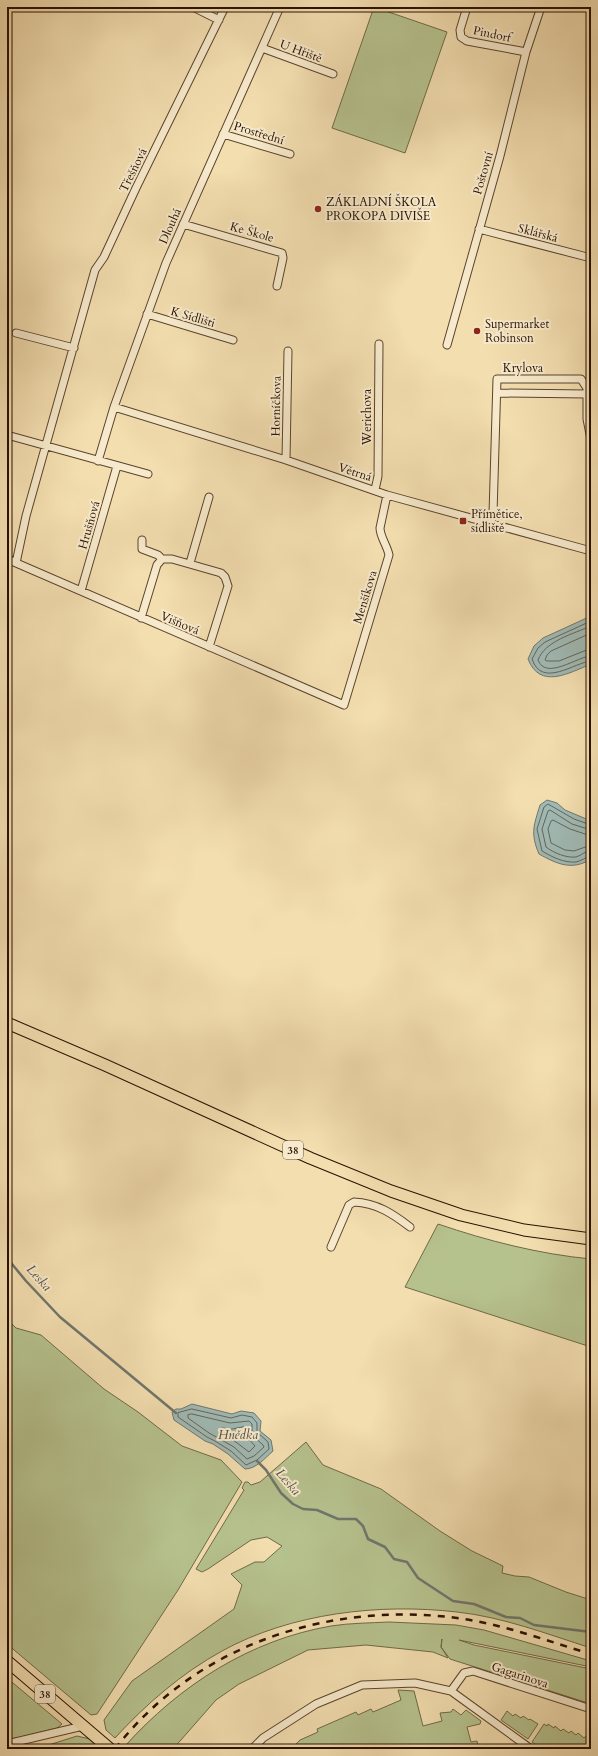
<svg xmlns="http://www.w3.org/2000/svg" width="598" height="1756" font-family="Cardo,serif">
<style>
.green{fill:#b6c28e;stroke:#6f6947}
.water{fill:#a0bab5;stroke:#70766d}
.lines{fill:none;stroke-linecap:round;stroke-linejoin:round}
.shore{stroke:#64655a;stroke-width:1}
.stream{stroke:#70766d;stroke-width:2.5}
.minor-casing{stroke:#5b442c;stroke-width:9}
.primary-casing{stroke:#281000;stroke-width:13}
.minor{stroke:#f7eacc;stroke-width:7}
.primary{stroke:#f3deb0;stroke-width:11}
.rail{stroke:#281000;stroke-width:2.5;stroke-dasharray:7 7;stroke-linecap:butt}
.poi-dot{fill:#8f2418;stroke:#f7eacc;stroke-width:1.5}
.labels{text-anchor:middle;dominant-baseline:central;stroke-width:4;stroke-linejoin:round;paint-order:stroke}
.shield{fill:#f7eacc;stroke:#66513d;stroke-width:1}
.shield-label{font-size:11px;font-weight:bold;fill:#281000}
.street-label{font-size:12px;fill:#281000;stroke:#f7eacc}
.poi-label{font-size:12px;fill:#281000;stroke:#f7eacc;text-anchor:start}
.water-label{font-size:13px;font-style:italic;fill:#524c3f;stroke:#f7eacc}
</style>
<rect width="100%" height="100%" fill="#f3deb0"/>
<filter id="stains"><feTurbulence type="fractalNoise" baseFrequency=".005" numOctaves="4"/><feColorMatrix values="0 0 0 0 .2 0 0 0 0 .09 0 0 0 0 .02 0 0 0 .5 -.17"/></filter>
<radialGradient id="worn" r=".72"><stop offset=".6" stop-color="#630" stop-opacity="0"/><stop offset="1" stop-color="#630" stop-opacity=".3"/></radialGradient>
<path class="green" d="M374,7L447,32L405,153L332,128Z
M438,1224C488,1241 539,1254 591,1259V1347L405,1287Z
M7,1319L16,1328L41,1335L104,1389L138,1412L182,1446L221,1460L242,1482L178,1590L97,1714L91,1715L7,1644Z
M306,1442L323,1465L381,1489L440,1531L472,1551L503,1566L502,1573L515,1576L529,1577L566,1592L591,1600V1648C547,1634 503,1617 457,1612C380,1603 291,1613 222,1651C182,1673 146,1704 115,1738L106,1730L104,1720L132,1681L234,1609L242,1585L231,1574L255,1562H264L282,1546L267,1537L251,1540L208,1569L202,1572L196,1569L244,1490L242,1488L245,1482H248L251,1485L260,1482Z
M389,1622L456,1625L484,1630L591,1661V1667L459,1640L474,1645L591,1669V1704L450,1659L441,1647L442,1639L441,1647L448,1658L433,1652L366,1645L308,1650L239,1684L216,1700L173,1749H131L125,1746C180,1685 250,1640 331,1626C350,1623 370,1623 389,1622Z
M7,1678L62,1724L57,1728L17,1738L7,1739Z
M398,1690L414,1691L423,1726L442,1721L440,1713L451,1712L453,1709L461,1715L466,1710L481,1721L480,1724L467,1727L471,1742L477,1741L479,1749H291L300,1740L318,1732L317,1729L356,1712L358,1715L371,1709L373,1712L401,1700Z
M507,1711L513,1716L515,1714L521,1718L523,1716L529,1720L530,1719L538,1724L528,1739L501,1720Z
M544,1724L547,1726L548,1724L554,1728L555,1726L561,1731L563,1729L569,1733L571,1731L576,1735L578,1733L584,1738L586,1736L591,1740V1749H542L532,1742Z
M77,1736L90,1739L101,1749H36Z"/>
<path class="water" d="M591,616V664C569,673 540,690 528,659L534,646L543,638Z
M547,800L557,803L565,810L591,821V859C572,871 557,864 539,854C530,833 534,825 540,805Z
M192,1404L232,1414L241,1411L254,1413L261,1421L260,1431L271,1440L273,1451C265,1458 256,1469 245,1469L228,1454L213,1444L205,1441L174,1420L172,1412L176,1409H181Z"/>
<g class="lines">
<path class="shore" d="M591,621L545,642L538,648L532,659C542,689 575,662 591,661
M591,626C573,634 545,641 538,660C546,681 578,656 591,656
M591,633L551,651L547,655L545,660L547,661H559L584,651L591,649
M591,825L574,819L548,804L544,807L537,829L542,851C552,857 564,863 576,862C581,861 586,857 591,856
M591,830L572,824L550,810L548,811L542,829L546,847C554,853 566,858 576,857C582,855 585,851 591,851
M591,836L570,829L553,820L551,821L548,829L551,843L565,850L574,851L591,845
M192,1409L231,1418L242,1415L252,1417L257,1423V1432L268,1442L269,1449L257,1460L246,1465L231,1451L215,1441L207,1437L178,1417V1413Z
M192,1414L230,1423L249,1421L252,1424V1435L263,1445L264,1447L254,1456L247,1459L234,1447L209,1433L188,1418V1415Z
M244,1427L247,1437L255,1446L249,1452L220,1430L222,1428L232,1429Z"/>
<path class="stream" d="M7,1258L26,1281L60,1317L176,1413
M257,1461L266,1470L281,1493L293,1504L303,1509L317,1510L338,1519H356L363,1526L368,1539L385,1547L394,1559L407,1562L418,1578L453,1601L474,1604L506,1617L520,1618L534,1625L591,1632"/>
<defs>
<path id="minor" d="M193,7L219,20
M467,7L460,30L461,37L467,41L526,52
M262,48L333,74
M223,134L290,154
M183,224L282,253L283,258L277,286
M479,229L591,258
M147,314L233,340
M16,333L74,348
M447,345L500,156L526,52L541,7
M497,393L587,394
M114,407L286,460L387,495L591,551
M7,435L148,474
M286,460L288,351
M98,461L114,407L166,263L280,7
M375,490L378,476L379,344
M491,522L493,514L497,379H581L587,388V419L591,439
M142,540V549L158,555L162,559
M7,559L344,705L389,555C387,545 380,537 380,528L387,495
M16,563L26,516L95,270L104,257L136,188L225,7
M190,563L209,497
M81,591L117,466
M141,618L157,565L162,559H172L221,573L225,577L228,586L209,647
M331,1247L349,1205L354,1202C377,1203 393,1214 410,1227
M451,1691L464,1673L473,1671L591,1709
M7,1744L83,1726
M252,1749L263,1738L316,1704L362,1685L415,1683L451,1691L531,1749"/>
<path id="primary" d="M7,1023L105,1065L310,1158L391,1191L461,1215L524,1230L591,1239
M7,1661L110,1749"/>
</defs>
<use href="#minor" class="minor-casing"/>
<use href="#primary" class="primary-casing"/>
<use href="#minor" class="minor"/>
<use href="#primary" class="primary"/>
<path class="rail" d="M115,1749C195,1645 329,1601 457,1618C503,1624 547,1641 591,1654"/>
</g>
<g class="poi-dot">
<circle cx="318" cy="209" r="4"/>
<circle cx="477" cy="331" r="4"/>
<rect x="459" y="517" width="8" height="8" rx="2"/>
</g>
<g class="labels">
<g class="shield">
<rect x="283" y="1141" width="20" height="18" rx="3"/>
<rect x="35" y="1685" width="20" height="18" rx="3"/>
</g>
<g class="shield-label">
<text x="293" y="1150">38</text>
<text x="45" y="1694">38</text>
</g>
<g class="street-label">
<text transform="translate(492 34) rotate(12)">Pindorf</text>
<text transform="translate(301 51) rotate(20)">U Hřiště</text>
<text transform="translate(259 133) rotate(17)">Prostřední</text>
<text transform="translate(133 170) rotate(-64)">Třešňová</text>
<text transform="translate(483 173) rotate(-74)">Poštovní</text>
<text transform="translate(170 226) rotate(-66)">Dlouhá</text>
<text transform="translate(252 232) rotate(16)">Ke Škole</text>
<text transform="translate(538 233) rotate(15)">Sklářská</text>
<text transform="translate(193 317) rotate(16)">K Sídlišti</text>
<text x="523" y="368">Krylova</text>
<text transform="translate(276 406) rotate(-89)">Horníčkova</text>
<text transform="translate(367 417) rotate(-90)">Werichova</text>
<text transform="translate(355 472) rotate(18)">Větrná</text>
<text transform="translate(89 525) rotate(-74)">Hrušňová</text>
<text transform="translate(365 597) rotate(-73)">Menšíkova</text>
<text transform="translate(180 623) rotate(23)">Višňová</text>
<text transform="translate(520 1675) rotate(18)">Gagarinova</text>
</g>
<g class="poi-label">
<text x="326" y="202">ZÁKLADNÍ ŠKOLA<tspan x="326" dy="14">PROKOPA DIVIŠE</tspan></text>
<text x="485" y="324">Supermarket<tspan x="485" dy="14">Robinson</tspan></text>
<text x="471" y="514">Přímětice,<tspan x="471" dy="14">sídliště</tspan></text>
</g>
<g class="water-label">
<text transform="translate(39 1278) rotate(48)">Leska</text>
<text x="238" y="1435">Hnědka</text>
<text transform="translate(288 1482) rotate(49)">Leska</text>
</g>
</g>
<rect width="598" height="1756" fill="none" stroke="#f3deb0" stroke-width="24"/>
<rect x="8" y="8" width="582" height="1740" fill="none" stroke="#281000" stroke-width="2"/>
<rect x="12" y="12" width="574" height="1732" fill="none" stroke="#281000"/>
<rect width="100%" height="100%" filter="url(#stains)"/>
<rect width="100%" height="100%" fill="url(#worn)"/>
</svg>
